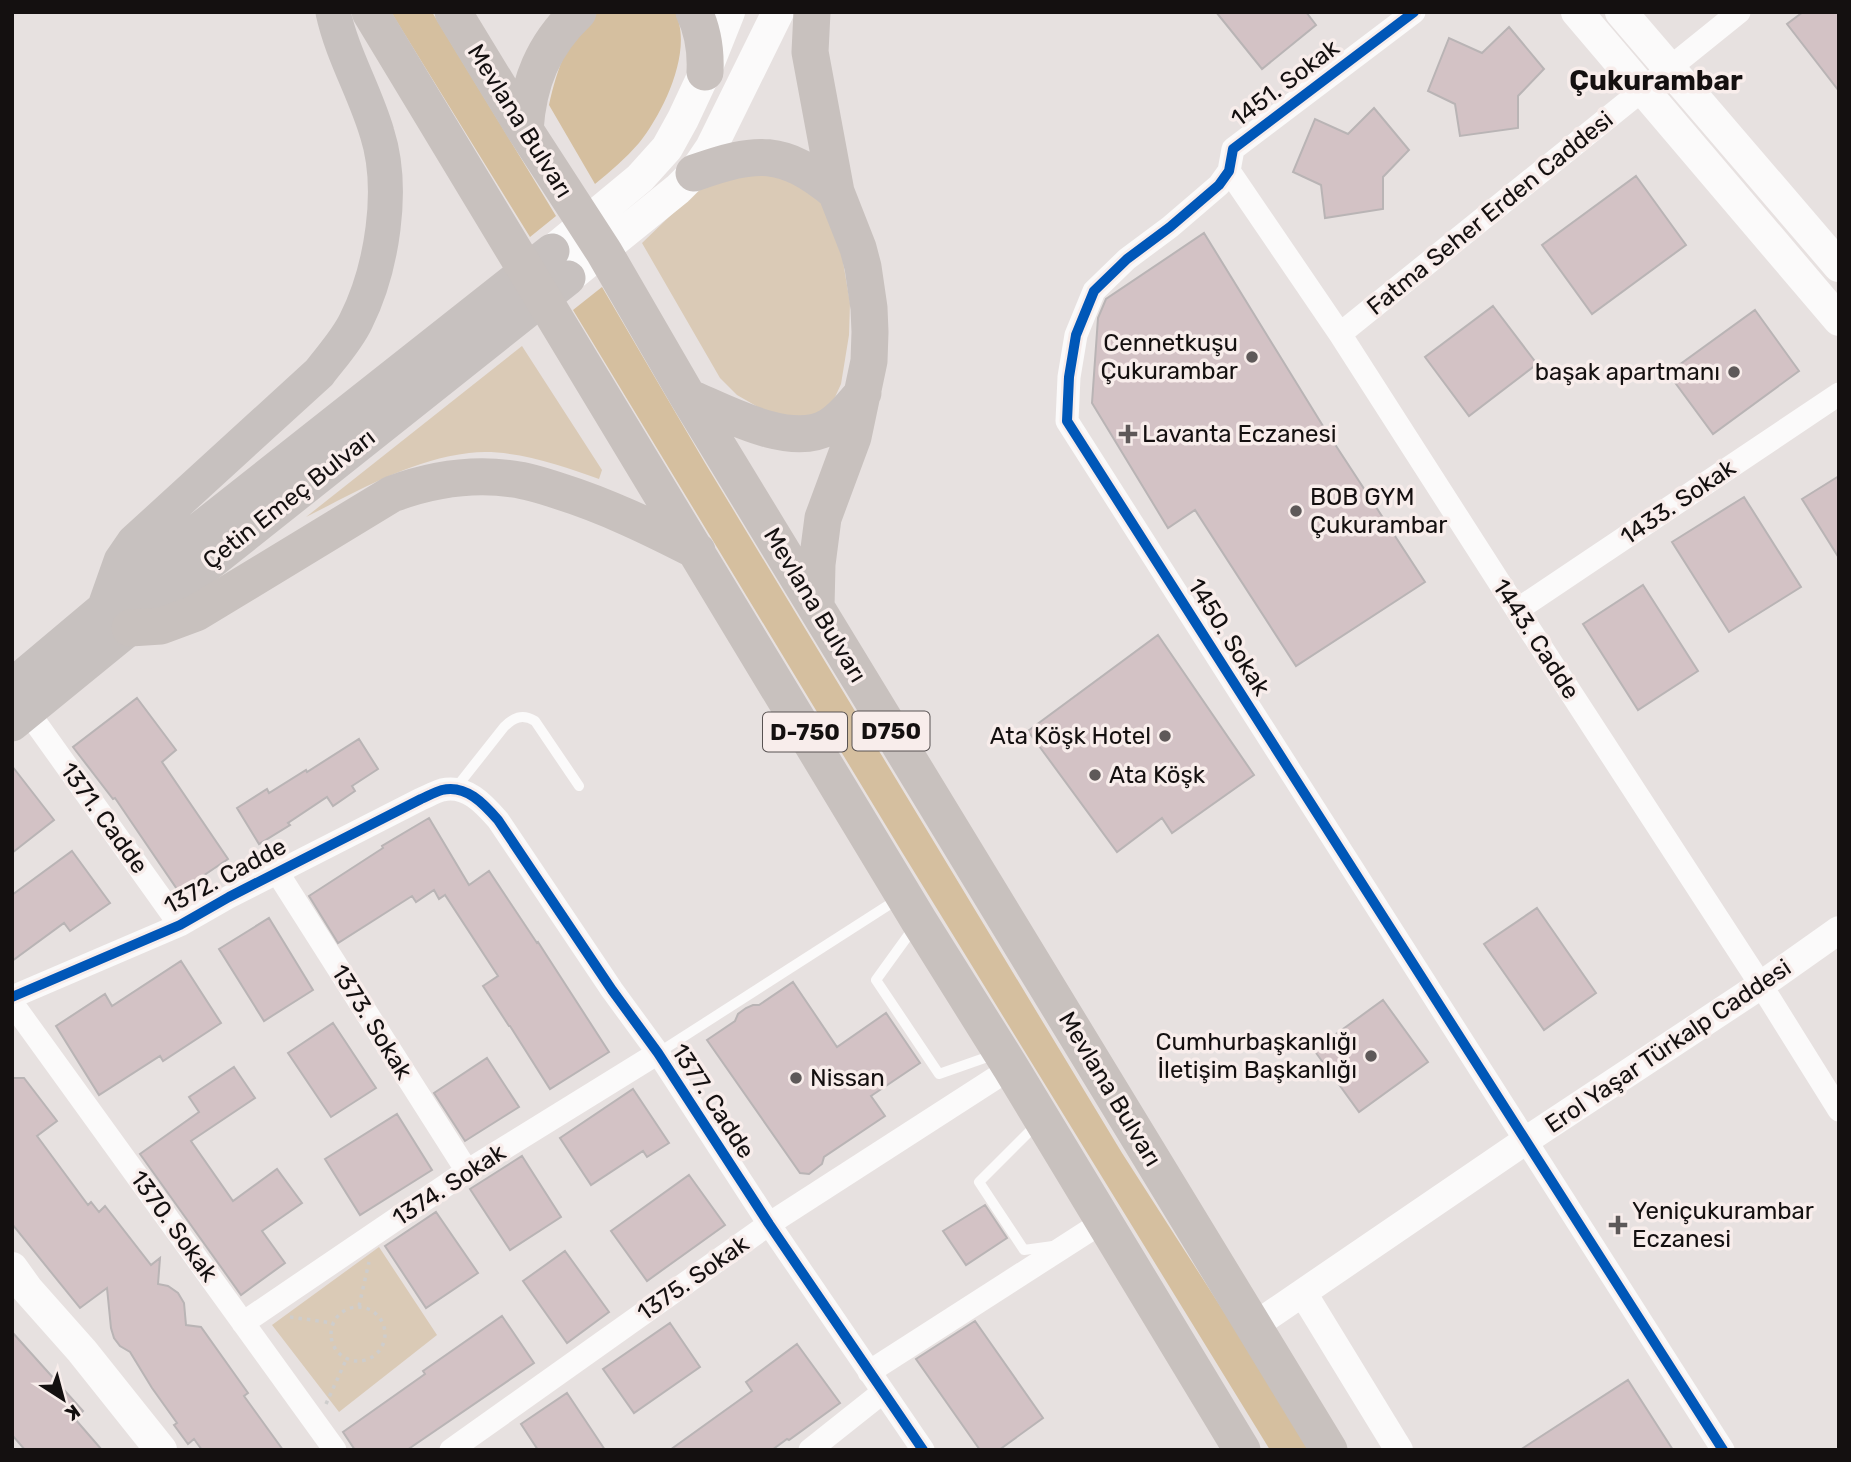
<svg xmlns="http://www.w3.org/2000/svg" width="1851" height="1462" font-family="Rubik,sans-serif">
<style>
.green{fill:#dacab6}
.forest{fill:#d5bf9f}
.building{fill:#d3c2c5;stroke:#b9b4b5;stroke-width:2}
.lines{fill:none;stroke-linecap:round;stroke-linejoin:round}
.path{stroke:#cecdcc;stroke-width:3.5;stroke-dasharray:3.5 5;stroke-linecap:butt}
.service{stroke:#fbfafa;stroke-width:10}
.minor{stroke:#fbfafa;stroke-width:23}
.tertiary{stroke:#fbfafa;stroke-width:28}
.secondary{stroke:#fbfafa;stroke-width:32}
.primary{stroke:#c7c1bf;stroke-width:35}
.trunk{stroke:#c8c1be;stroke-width:37}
.cycleway-casing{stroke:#f8edeb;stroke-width:15}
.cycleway{stroke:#0057b8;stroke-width:10}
.poi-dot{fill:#5e5959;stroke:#f8edeb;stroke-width:2.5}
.labels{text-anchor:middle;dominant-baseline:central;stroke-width:7;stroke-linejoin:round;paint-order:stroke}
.shield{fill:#f8edeb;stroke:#585252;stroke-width:2}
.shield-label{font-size:23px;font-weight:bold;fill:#141010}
.street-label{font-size:24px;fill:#141010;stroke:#f8edeb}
.poi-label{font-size:24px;fill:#141010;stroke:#f8edeb;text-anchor:start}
.quarter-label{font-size:28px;font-weight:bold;fill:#141010;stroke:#f8edeb}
</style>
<rect width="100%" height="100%" fill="#e7e1e0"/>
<path class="green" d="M776,166L821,203L839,238L850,303L849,335L841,384L831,406L806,423L765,411L737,395L720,378L642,243L698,189Z
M522,346L602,470L599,479C560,465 512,448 469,453C410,460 358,491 306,517Z
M379,1247L437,1335L339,1412L272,1325Z"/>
<path class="forest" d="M391,12H432L556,216L530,237Z
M599,12H675C694,50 663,113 639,143C626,158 611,171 595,184L549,105C557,69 568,34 599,12Z
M602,287L705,463L1122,1153L1278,1396L1310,1450H1270L902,852L573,310Z"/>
<path class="building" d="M1216,12H1306L1316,25L1262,69Z
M1803,12H1839V91L1787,24Z
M1509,27L1544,69L1518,96V128L1460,136L1455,104L1428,91L1449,38L1482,53Z
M1374,108L1409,150L1383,177V209L1325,218L1321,185L1293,172L1315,119L1348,134Z
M1636,176L1686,245L1592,314L1542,245Z
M1204,233L1323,426L1425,582L1296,666L1195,510L1168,528L1092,403L1098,318L1106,299Z
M1493,306L1537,364L1469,416L1425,357Z
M1755,310L1799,371L1713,434L1668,373Z
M1839,476V558L1802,499Z
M1744,497L1801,587L1729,632L1672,542Z
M1643,585L1698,671L1638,710L1583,624Z
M1158,635L1254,775L1172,833L1162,818L1117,852L1028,731Z
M137,698L176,750L162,762L228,859L179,892L115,798L113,799L73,747Z
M359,739L378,769L352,786L355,791L333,806L327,797L288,823L290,825L259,844L237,808L267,789L269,793L306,770L307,772Z
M12,766L54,820L12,853Z
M429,818L469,885L489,871L537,943L538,942L609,1052L550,1089L510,1026H509L483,986L498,976L445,895L439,899L434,890L416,902L412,896L338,943L309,896L383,848L382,846Z
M72,851L110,903L70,931L64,923L12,961V895Z
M1537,908L1596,993L1544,1030L1484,944Z
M269,918L313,990L264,1021L219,949Z
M181,961L221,1023L163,1061L160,1056L99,1095L56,1026L105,994L112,1006Z
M793,982L837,1047L886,1013L920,1063L871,1096L885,1116L824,1157L822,1164L809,1174L800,1173L707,1040L735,1021L738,1014L746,1008L753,1005H759Z
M1383,1000L1428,1062L1359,1112L1314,1050Z
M333,1023L376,1088L331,1117L288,1053Z
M487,1058L519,1107L465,1141L434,1093Z
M234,1067L255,1098L191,1141L233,1201L277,1169L302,1203L262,1231L285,1263L241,1295L140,1154L199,1112L189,1097Z
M12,1078H24L57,1121L37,1136L88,1205L91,1202L99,1212L105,1206L151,1265L160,1258L158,1284L168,1286L178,1293L184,1303L186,1325L201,1327L248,1393L244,1396L283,1450H202L194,1439L188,1444L174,1425L177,1423L152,1388L130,1352L120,1346L114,1338L111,1328L107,1288L80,1308L12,1224Z
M633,1089L669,1143L647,1157L643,1151L591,1185L560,1138Z
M397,1114L432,1170L360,1215L325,1159Z
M522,1156L561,1217L510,1250L470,1189Z
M689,1175L725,1225L647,1281L611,1231Z
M985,1205L1007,1238L966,1265L943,1231Z
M436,1212L478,1273L426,1308L385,1246Z
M565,1251L609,1312L567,1343L523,1281Z
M502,1316L534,1363L407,1450H355L343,1432L425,1374L423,1371Z
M975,1321L1043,1418L999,1450H980L916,1359Z
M670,1323L700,1367L634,1413L603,1369Z
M12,1332L83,1411L75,1419L102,1450H25L12,1435Z
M797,1344L840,1403L789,1440L787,1439L772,1450H670L752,1391L746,1382Z
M1628,1380L1673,1450H1520Z
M567,1393L605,1450H538L521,1424Z"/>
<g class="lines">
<path class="path" d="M359,1306L369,1262
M331 1334a27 27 0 1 1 54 0a27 27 0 1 1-54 0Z
M290,1317L333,1323
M326,1404L346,1360"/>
<path class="service" d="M455,789L504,727C513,718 522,713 535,721L579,786
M915,926L876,980L939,1074L996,1054
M658,1053L898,899
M1038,1123L979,1182L1024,1250L1053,1246"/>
<path class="minor" d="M1414,12L1233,149L1229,171L1219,185L1170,227L1127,259L1094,291L1076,335L1069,377L1067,421L1723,1450
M1229,171L1340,334L1517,610L1761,985L1839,1110
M1340,334L1739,12
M1517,610L1839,394
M28,712L180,925
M277,872L467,1171
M12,997L180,925L229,897L421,799C428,796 435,792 442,790C466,784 484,804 498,820L612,990L658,1053L769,1224L923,1450
M12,1003L335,1450
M243,1323L467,1171L658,1053
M869,1372L1104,1221
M451,1450L769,1224L1011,1068
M810,1450L883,1392"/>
<path class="tertiary" d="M1303,1293L1399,1450
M1254,1326L1525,1141L1761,985L1839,930"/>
<path class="secondary" d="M1577,12L1839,320
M1621,12L1839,266
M552,251L640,178L667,148L683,119L705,72L729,12
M568,278L678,189L694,173L711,148L778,12
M12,1268L27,1289L82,1351L161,1450"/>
<path class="primary" d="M104,609L121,561L134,542L319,373C332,356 347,340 356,321C382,269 395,189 377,133C365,92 342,54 333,12
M12,686L176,548L552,251
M12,724L197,573L568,278"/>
<path class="trunk" d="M370,12L919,921L1011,1068L1242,1450
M453,12L525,130L604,252L688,397L1329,1450
M694,12C703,31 706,51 705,72
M812,12L810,52L836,192L858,248L863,267L869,308L870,332L869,361L853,437L823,518L817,564L816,607
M525,130C528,83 543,45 578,12
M694,173C757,151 782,148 836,192
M688,397C724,412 790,449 828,427C843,419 852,405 863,393
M130,628L161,626L196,613L392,494C430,480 472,473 513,479C529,481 544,486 559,491C607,506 652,528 697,551"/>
<defs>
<path id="cycleway" d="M1414,12L1233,149L1229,171L1219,185L1170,227L1127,259L1094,291L1076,335L1069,377L1067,421L1723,1450
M12,997L180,925L229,897L421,799C428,796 435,792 442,790C466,784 484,804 498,820L612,990L658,1053L769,1224L923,1450"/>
</defs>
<use href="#cycleway" class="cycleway-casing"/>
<use href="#cycleway" class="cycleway"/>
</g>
<g class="poi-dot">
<circle cx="1252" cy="357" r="7"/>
<circle cx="1734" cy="372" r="7"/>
<path d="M1124.5 423.5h7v7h7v7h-7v7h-7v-7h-7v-7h7z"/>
<circle cx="1296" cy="511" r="7"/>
<circle cx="1165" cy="736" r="7"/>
<circle cx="1095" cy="775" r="7"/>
<circle cx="1371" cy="1056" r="7"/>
<circle cx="796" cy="1078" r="7"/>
<path d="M1614.5 1214.5h7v7h7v7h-7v7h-7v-7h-7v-7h7z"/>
</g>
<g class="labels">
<g class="shield">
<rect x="852.5" y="711.5" width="77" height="39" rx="5"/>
<rect x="763" y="712.5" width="84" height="39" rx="5"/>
</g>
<g class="shield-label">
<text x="891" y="731">D750</text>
<text x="805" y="732">D-750</text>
</g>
<g class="street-label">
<text transform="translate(1285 83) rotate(-37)">1451. Sokak</text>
<text transform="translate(520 121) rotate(58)">Mevlana Bulvarı</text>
<text transform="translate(1490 213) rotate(-39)">Fatma Seher Erden Caddesi</text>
<text transform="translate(289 499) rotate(-38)">Çetin Emeç Bulvarı</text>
<text transform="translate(1678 502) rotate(-34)">1433. Sokak</text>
<text transform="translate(815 605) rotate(59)">Mevlana Bulvarı</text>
<text transform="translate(1229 637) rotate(58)">1450. Sokak</text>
<text transform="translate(1536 639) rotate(57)">1443. Cadde</text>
<text transform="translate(104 818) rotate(54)">1371. Cadde</text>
<text transform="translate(225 876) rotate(-28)">1372. Cadde</text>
<text transform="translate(372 1022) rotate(58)">1373. Sokak</text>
<text transform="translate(1668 1046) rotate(-34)">Erol Yaşar Türkalp Caddesi</text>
<text transform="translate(1110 1089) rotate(59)">Mevlana Bulvarı</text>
<text transform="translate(713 1101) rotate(57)">1377. Cadde</text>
<text transform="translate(449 1185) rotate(-33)">1374. Sokak</text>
<text transform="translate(174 1226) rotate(54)">1370. Sokak</text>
<text transform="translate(693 1278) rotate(-35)">1375. Sokak</text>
</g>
<g class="poi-label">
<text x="1238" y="343" text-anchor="end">Cennetkuşu<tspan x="1238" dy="28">Çukurambar</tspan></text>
<text x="1720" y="372" text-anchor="end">başak apartmanı</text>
<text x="1142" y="434">Lavanta Eczanesi</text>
<text x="1310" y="497">BOB GYM<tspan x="1310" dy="28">Çukurambar</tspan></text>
<text x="1151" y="736" text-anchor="end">Ata Köşk Hotel</text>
<text x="1109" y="775">Ata Köşk</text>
<text x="1357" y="1042" text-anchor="end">Cumhurbaşkanlığı<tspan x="1357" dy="28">İletişim Başkanlığı</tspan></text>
<text x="810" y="1078">Nissan</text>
<text x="1632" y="1211">Yeniçukurambar<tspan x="1632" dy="28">Eczanesi</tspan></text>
</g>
<g class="quarter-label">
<text x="1656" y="80">Çukurambar</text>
</g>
</g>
<rect width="1851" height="1462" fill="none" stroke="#141010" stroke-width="28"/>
<g transform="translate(63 1399) rotate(144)" stroke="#f8edeb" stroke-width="5" paint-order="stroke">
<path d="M0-5L12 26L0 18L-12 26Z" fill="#141010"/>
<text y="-10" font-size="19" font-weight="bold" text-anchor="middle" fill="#141010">K</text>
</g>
</svg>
